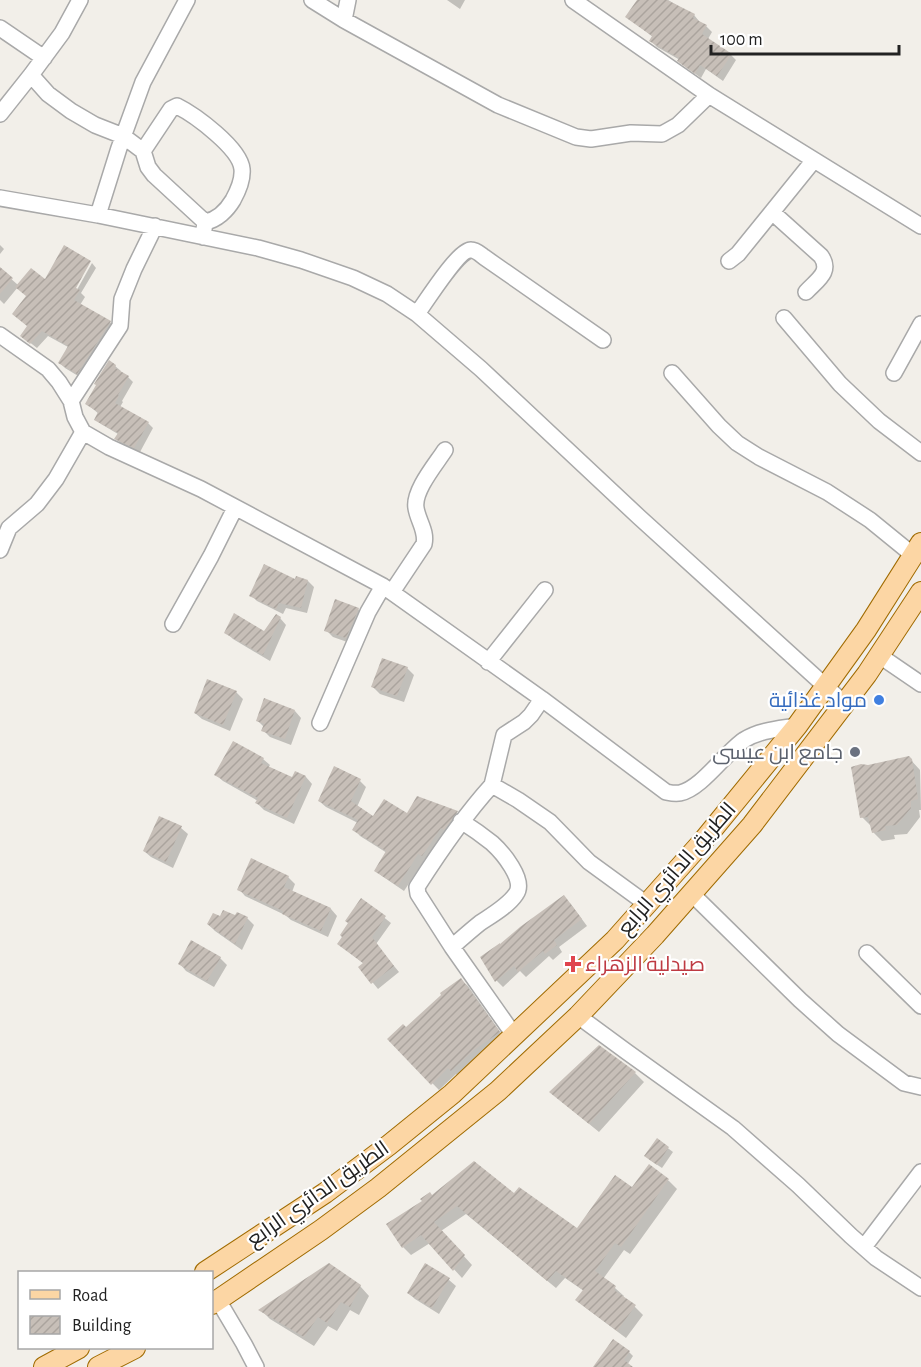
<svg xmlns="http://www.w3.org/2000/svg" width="921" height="1367" font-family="'Alegreya Sans',Cairo,sans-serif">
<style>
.shadow{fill:#0003}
.building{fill:url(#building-hatch)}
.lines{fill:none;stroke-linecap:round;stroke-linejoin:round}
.minor-casing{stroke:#a9a9a9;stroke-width:18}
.major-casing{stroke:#a06b00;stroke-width:22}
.minor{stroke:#fff;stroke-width:15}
.major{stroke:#fcd6a4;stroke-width:20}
.shop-dot{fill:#3f7fe0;stroke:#fff;stroke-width:2}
.worship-dot{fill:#6b7280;stroke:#fff;stroke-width:2}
.health-dot{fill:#e0444e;stroke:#fff;stroke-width:2}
.labels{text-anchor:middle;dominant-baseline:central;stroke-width:4.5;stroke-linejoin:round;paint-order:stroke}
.shop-label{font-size:21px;fill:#366cbe;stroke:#fff;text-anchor:end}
.worship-label{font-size:21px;fill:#5b616d;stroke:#fff;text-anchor:end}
.street-label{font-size:21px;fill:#222;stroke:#fff}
.health-label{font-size:21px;fill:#be3a42;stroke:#fff;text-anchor:start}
</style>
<defs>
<pattern id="building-hatch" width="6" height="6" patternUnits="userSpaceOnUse" patternTransform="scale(1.5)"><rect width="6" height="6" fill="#c7bfb8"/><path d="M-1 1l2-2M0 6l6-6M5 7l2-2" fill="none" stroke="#aba49e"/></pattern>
</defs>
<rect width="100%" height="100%" fill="#f2efe9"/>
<path class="shadow" d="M447,0H465L460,9Z
M639,0H668L694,15L699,21V22L706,26L712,32L708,39L731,55L736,60L723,81L706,69L701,78L685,66L680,60L657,47L651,41L653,37L627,17Z
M0,245L4,249L0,254Z
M92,263L96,268L81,293L85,297L80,305L110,322L116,328L83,379L65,368L60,363L68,347L48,336L37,348L28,341L29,327L28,296L18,287L4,304L0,300V269L18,285L45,281L74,295Z
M115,366L121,371L120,372L128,377L133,382L122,401L123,402L120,407L148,423L153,428L140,452L121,444L116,438L118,434L101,424L96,419L99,414L87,404Z
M296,581H308L314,587L307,613L286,608L283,614L257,601L251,595Z
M358,609L365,616L353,644L333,637L326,630Z
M280,618L286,625L270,661L233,639L226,632L265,633Z
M407,668L414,675L404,702L380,694L373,687Z
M236,692L243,699L230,731L202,719L195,713Z
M295,711L301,718L291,745L270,737L263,730L264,727L258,721Z
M909,758L920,770L921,810H919L920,817L907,834L894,835L895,839L882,841L873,832L872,827L862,817L868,766Z
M263,759L270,765L268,768L293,779L296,773L306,777L312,784L294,824L264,810L257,803L258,801L223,781L216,775Z
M360,781L366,787L357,807L374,818L457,813L463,818L428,861L425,859L404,891L382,876L376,870L387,853L360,836L354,829L358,823L326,807L319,801Z
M181,828L188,834L173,868L151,857L144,851Z
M288,877L295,884L292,892L331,909L337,916L328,937L291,920L285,915L245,896L239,889Z
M362,900L391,923L376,944L399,972L378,989L360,967L364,964L339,944L344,937Z
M570,903L587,926L559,947L562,952L553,960L549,956L526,977L520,971L503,987L497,981L482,957Z
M236,917L247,918L254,925L242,950L215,931L208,924L220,918Z
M220,958L227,965L214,987L186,971L180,964Z
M461,980L468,986L505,1039L458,1076L456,1074L439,1090L389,1039L406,1029Z
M635,1073L644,1082L599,1132L561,1101Z
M657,1140L673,1152L662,1168L650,1160Z
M649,1167L669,1181L677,1189L630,1254L624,1250L603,1279L615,1288L624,1296L622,1298L635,1307L643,1315L626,1338L586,1308L577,1300L584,1291L565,1278L556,1288L466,1214L441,1231L472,1265L462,1278L430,1243L411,1255L403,1247L433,1197L515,1196L577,1230L633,1189Z
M449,1280L456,1286L439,1314L415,1299L408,1293Z
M360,1286L369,1296L359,1315L350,1310L337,1331L328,1326L314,1346L270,1319L261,1310Z
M629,1352L633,1356L627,1365L630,1367H600Z"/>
<path class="building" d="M637,0H667L695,14L693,18L707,25L702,34L732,54L717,76L700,65L695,74L677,61L679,58L649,41L652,36L625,17Z
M64,245L91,261L76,288L80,290L74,300L111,321L77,374L58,363L68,346L42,331L30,344L20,336L27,326L12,314L26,296L15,287L31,268L45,279Z
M0,267L13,278L0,294Z
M109,360L116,365L115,368L129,376L118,395L119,396L115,403L149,422L134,448L114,439L118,433L94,420L98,412L85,404L96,385L94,384Z
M264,564L295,579L296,576L308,580L301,608L279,603L276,609L249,596Z
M335,599L359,608L346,638L324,631Z
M234,613L264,631L276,614L281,617L263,655L224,633Z
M382,658L408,667L397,696L371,687Z
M207,679L237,691L223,725L194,713Z
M264,698L295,710L285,739L261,731L264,724L256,721Z
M233,741L264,758L261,763L292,777L295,771L306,776L287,818L255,803L258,798L214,775Z
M909,756L912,759L918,799L911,801V808L897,825L885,826L886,830L872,833L868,817L860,818L851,767L861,764L868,765Z
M334,766L361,779L351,801L373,816L384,799L407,813L417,796L458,811L444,830L441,828L422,856L418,854L398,886L374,871L386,851L352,830L358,820L318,801Z
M159,816L182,826L166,862L143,851Z
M251,858L289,876L284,887L331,908L321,931L282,914L283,911L237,890Z
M564,895L582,919L554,940L557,945L545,954L543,951L518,972L514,966L495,982L480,957L500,943V944L520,927Z
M361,898L386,916L372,937L394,966L371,984L358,967L363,963L337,944L342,937L340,935L348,923L345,921Z
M223,910L235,915L237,912L248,917L235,944L207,924L213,913L220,916Z
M191,940L221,957L207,981L178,964Z
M461,978L500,1032L474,1050L451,1071L448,1068L431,1085L387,1039L403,1024L406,1027L441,995L440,993Z
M599,1045L636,1072L589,1124L549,1092Z
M657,1138L669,1147L657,1165L644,1156Z
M474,1161L514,1193L519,1187L577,1228L615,1175L632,1187L649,1164L669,1179L621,1247L615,1243L595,1271L616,1286L614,1290L636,1305L617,1331L575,1300L583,1290L556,1271L547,1281L457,1206L434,1222L465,1255L453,1271L421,1235L402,1248L386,1224L422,1201L420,1199L430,1192L432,1195Z
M329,1263L361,1285L350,1307L341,1302L327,1323L318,1317L304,1337L258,1310Z
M425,1263L450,1278L432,1308L407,1293Z
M613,1339L630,1351L624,1360L633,1367H593Z"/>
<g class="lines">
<defs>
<path id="minor" d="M312,0L344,20L498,105L576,137L591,139L631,133L662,134L678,125L709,95
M573,0L709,95L921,226
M344,20L348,0
M0,28L44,58
M31,75L48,94L71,111L95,125L123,136L143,151L148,167L154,175L205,222L203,237
M0,114L31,75L62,33L80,0
M143,151L171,109L177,106C195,115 240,148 242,169C243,179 238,191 233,200C227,210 217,220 205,222
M0,198L98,215L258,248L301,260L353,278L387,294L417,314L481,369L639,517L845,704
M772,212L821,256C832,272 817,280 806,292
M98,215L119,148L143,82L187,0
M729,261L738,254L814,160
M417,314C425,303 459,249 471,250C476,250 480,254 484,257L603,340
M784,318L840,384L879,421L921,453
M0,335L48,369L59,382L71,401L75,417L83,432L109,447L201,489L383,586L542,699L666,792C671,793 675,794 680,793C701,789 725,753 744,740C760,730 779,729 797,726
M672,373L719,426L737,443L759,457L827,492L870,520L913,555
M894,373L921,324
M71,401L120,326L122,299L134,269L155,226
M0,550L9,528L37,504L56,479L83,432
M392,592L424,544C427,531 418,521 416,508C413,491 436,464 445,450
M173,624L211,556L235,508
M880,656L921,684
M488,662L545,590
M542,699L531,715L524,722L504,735L492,785L518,800L550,822L589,862L648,905
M320,723L368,612L383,586
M492,785C463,817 440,851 417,887L418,894L452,947L514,1035
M692,894L800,1000L838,1034L904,1083L921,1087
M452,947C461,939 470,931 480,923C492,915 508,906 516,894C526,880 502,852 492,843C482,835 472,828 461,821
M867,953L921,1006
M578,1016L627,1052L733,1128L798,1185L851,1236L876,1258L921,1288
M864,1247L921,1172
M218,1300L244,1344L256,1367"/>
<path id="major" d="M205,1272L325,1193L389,1145L452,1094L615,940L703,841L797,726L866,630L921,543
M212,1304L321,1230L378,1188L498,1091L578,1016L655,935L752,825L867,674L921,592
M44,1367L79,1348
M98,1367L135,1348"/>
</defs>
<use href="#minor" class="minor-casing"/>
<use href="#major" class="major-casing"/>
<use href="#minor" class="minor"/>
<use href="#major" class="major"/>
</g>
<circle class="shop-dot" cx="879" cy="700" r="6"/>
<circle class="worship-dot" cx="855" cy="752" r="6"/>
<path class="health-dot" d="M570 955h6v6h6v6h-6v6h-6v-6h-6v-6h6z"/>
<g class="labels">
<g class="shop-label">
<text x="867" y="700">مواد غذائية</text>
</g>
<g class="worship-label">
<text x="843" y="752">جامع ابن عيسى</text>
</g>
<g class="street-label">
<text transform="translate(677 869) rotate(-49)">الطريق الدائري الرابع</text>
<text transform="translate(318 1194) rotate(-35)">الطريق الدائري الرابع</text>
</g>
<g class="health-label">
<text x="585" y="964">صيدلية الزهراء</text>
</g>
</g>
<rect x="18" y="1271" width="195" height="78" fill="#ffffff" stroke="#a7a7a7" stroke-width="1.5"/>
<rect x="30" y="1290" width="30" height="9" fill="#fcd6a4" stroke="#a7a7a7" stroke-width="1.5"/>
<text x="72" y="1301" font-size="18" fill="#222222">Road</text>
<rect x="30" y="1316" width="30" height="18" fill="url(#building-hatch)" stroke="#a7a7a7" stroke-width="1.5"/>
<text x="72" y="1331" font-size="18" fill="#222222">Building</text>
<path d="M711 45v9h188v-9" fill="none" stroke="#222222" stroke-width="3"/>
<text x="720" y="45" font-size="18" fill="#222222" stroke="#ffffff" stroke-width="4.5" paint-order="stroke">100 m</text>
</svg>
